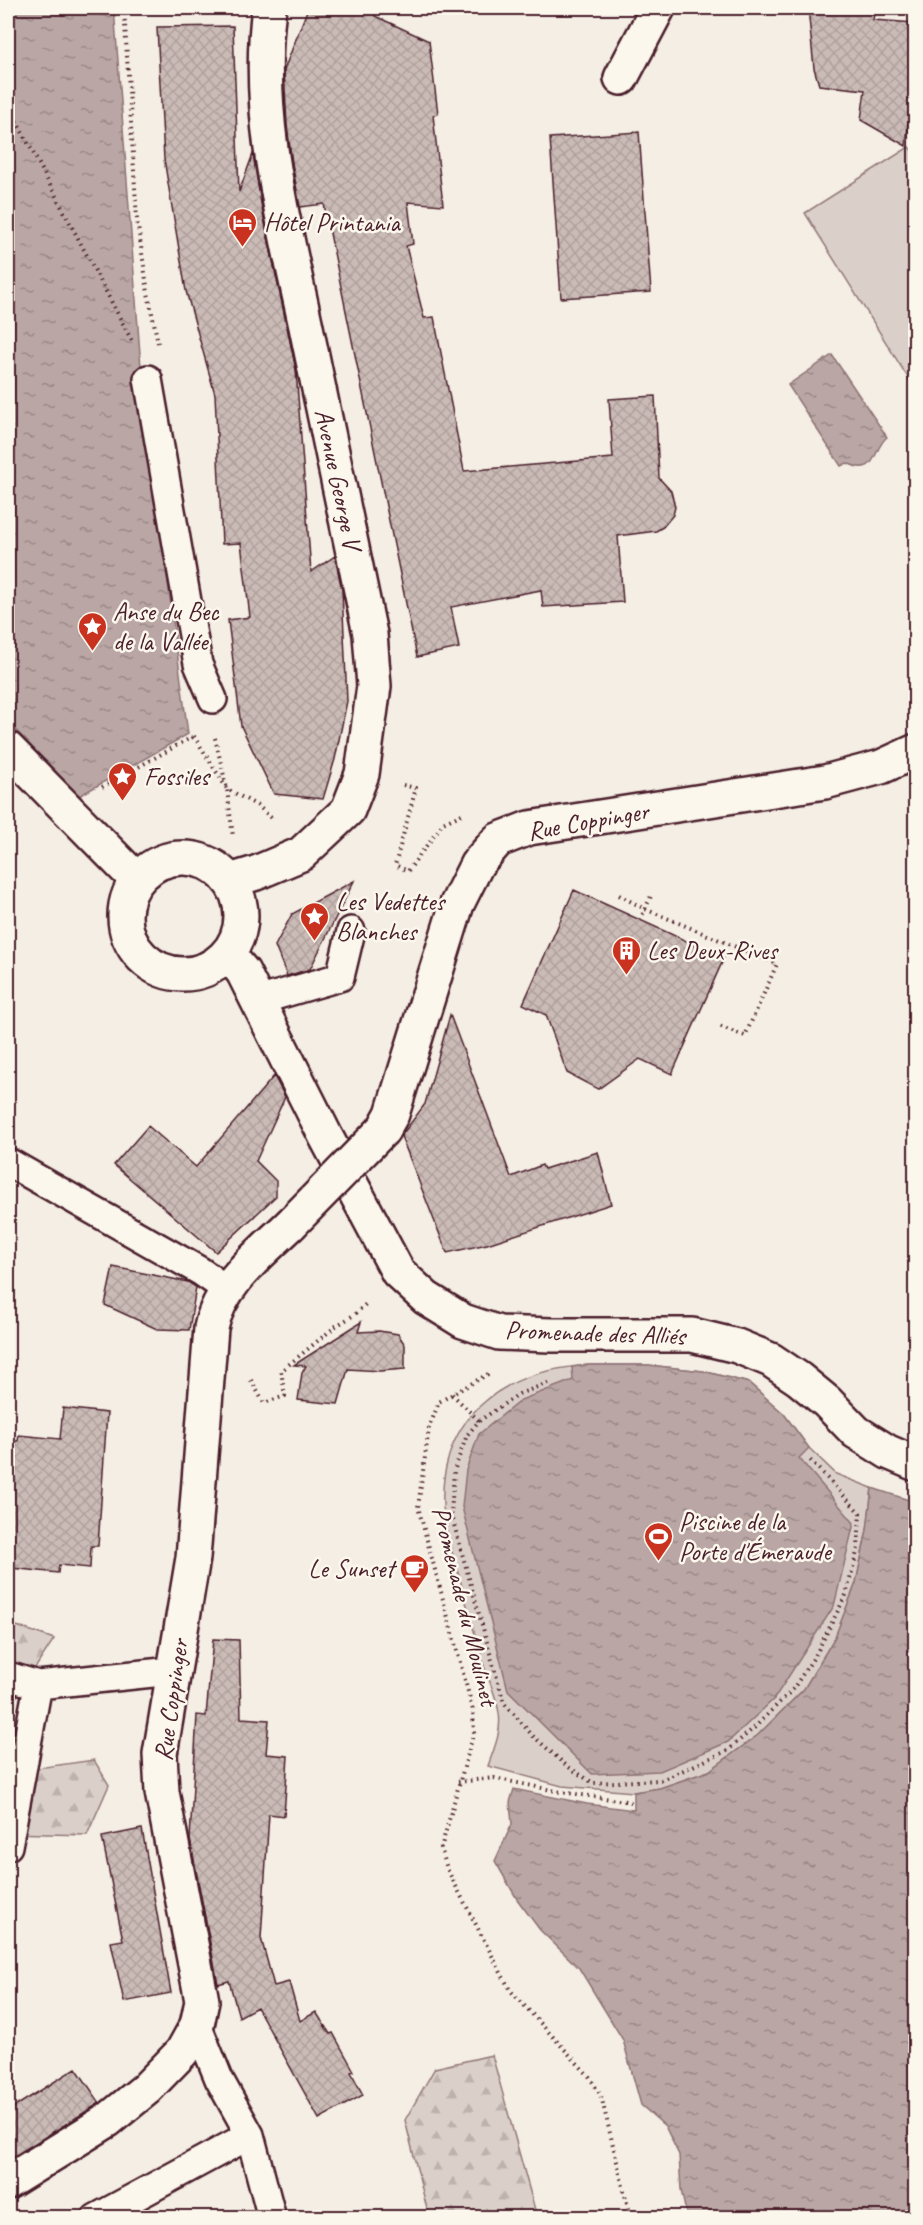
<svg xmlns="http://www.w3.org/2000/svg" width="923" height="2225" font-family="Caveat,sans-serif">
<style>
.forest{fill:url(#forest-firs);stroke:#92787a;stroke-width:1.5}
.park{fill:#dbd0c9;stroke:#92787a;stroke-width:1.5}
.water{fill:url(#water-ripples);stroke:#8d7174;stroke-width:1.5}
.building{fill:url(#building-cross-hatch);stroke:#4a1f2b;stroke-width:1.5}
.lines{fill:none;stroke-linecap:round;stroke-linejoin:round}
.service-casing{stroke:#4a1f2b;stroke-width:32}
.minor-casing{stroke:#4a1f2b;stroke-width:38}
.path{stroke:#4a1f2b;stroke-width:4;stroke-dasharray:1.5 4.5;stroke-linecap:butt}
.service{stroke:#fbf7ec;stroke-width:27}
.minor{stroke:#fbf7ec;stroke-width:33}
.minor-bridge-casing{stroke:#4a1f2b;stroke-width:38;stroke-linecap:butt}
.minor-bridge{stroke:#fbf7ec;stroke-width:33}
.labels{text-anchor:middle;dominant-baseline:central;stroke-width:5;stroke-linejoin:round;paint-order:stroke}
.poi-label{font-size:26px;fill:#4a1f2b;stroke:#fbf7ec;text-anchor:start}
.street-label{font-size:26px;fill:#4a1f2b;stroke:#fbf7ec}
</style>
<defs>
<pattern id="forest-firs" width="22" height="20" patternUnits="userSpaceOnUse" patternTransform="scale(1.5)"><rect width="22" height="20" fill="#dbd0c9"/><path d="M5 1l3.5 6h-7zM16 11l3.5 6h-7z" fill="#bdb2ad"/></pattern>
<pattern id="water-ripples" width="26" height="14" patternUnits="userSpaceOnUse" patternTransform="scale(1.5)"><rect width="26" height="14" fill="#baa7a5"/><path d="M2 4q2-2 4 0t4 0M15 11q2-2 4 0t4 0" fill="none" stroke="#998787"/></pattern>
<pattern id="building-cross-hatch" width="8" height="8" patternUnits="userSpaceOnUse" patternTransform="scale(1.5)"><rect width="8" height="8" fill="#cabbb6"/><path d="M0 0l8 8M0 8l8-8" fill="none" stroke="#afa09d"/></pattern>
</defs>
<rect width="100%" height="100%" fill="#f4eee4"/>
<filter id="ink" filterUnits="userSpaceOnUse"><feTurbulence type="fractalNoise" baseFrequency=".0167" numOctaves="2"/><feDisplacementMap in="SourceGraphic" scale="12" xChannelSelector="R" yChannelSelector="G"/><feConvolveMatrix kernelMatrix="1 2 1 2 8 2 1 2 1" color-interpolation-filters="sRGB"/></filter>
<g filter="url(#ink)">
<path class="forest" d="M8,1623L54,1639L8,1710Z
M8,1760L10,1772L94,1760L109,1785L87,1835L8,1833Z
M492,2055L537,2217H429L405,2120L435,2068Z"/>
<path class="park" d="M909,147L916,155L915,389L805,213Z
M589,1365H648L703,1371L749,1383L784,1414L809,1448L836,1474L872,1488L867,1530L856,1583L835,1637L804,1689L758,1735L709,1771L660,1788L634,1792L562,1786L488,1766C494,1749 502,1731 499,1713C497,1697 489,1681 484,1666C476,1638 468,1610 461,1583C455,1561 447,1539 444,1516C439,1475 450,1433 481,1405C511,1377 550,1368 589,1365Z"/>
<path class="water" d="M8,8H114L143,394L188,734L79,796L8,722Z
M832,355L887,437C872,449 878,478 847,463L841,466L788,385Z
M589,1365H648L703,1371L749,1383L784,1414L809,1448L799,1458L854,1523L834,1606L774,1699L728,1742L660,1771L592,1774L508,1690L462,1507L466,1470L479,1434L521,1400L573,1380L572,1367Z
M872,1488L915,1502V2217H687L681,2190L679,2155L665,2126L641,2105L623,2040L579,1968L540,1930L517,1899L495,1861L512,1824L510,1802L514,1789L587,1804L634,1810V1792L660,1788L709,1771L758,1735L804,1689L835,1637L856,1583L867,1530Z"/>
<path class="building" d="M308,8H377L375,16L429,41L438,114L433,115L443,205L408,202L413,244L406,246L424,318L434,317L464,471L613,458L609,399L655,396L659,478L671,491L675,507L673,515L663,527L656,531L618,536L623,602L543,607L541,590L451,607L459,648L417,657L324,204L300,207L292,163L287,125L284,70Z
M808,8H875L873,20L915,23V58L906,146L861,120L865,90L819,85L814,68Z
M233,26L239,192L253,154L262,209L296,370L311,572L335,556L342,590L347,701L335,759L323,799L274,794L241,726L228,620L250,617L241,543L222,544L215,394L186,291L164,159L157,27Z
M639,132L651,292L561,298L550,138Z
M354,881L310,969L287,976L275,946L292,914Z
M574,890L724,958L672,1074L640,1059L598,1089L567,1073L546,1015L523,1004Z
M450,1015L511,1177L542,1165L544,1169L598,1152L611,1204L487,1244L447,1253L401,1136L425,1104Z
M274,1076L285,1097L256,1161L276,1181V1196L216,1252L114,1165L148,1126L196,1167Z
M113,1267L188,1282L196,1287L189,1330L157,1329L105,1305Z
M361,1322L358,1332L379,1331L398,1334L405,1345V1369L380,1371L348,1369L338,1404L298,1400L302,1373L306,1366L294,1365Z
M63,1408L107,1413L98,1546H91L90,1568L59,1565L58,1573L11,1568L12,1563L8,1562V1441H18L19,1435L60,1439Z
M213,1639L239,1640L241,1718L269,1720L266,1754L288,1756L284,1816L269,1814L261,1938L274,1986L289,1982L300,2021L316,2012L330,2034L333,2033L354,2071L351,2072L363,2095L319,2119L257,2007L239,2017L229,1981L218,1984L190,1839L197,1715L206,1716Z
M142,1829L171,1993L124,2002L111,1942L123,1940L102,1837Z
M76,2068L100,2103L8,2160V2111Z"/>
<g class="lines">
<defs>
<path id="service" d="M148,379L198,664L213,699
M257,1001L340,977L351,931
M8,1162L200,1271L226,1289
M8,1676L38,1685L172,1671
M8,1846L38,1685
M197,2025L219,2079L250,2135L272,2218
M96,2218L250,2135"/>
<path id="minor" d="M621,78L658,8
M8,749L137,880
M125 916a58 58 0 1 1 116 0a58 58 0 1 1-116 0Z
M230,881L256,873L301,854L348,810L362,774L374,686L370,634C349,530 327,426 305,322C283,219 255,114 269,8
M228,954L243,972L326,1137L398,1272L426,1298L463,1321L499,1333L550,1335H692L737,1346L771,1360L799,1379L827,1402L856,1432L888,1452L916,1464
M383,1130L392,1114L457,904L477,864L498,840L529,828L825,782L881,767L916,751
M8,2182L108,2120L146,2089L182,2052L197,2025L202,2001L162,1792L160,1754L193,1558L211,1328C220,1284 260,1254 291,1224"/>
</defs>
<use href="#service" class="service-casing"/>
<use href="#minor" class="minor-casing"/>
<path class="path" d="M124,8L137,220L148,293L158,343
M8,105L133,343
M194,736L227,789L258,806L274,820
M215,738L227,789L233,837
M403,785L416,788L395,865L408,871L443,823L462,814
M102,787L196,735
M619,895L645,909L777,964L745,1036L719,1026
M640,920L652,894
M488,1374L439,1402L429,1428L418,1507L473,1710L474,1732L441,1848L447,1869L510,1990L589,2076L601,2096L627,2203L632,2218
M251,1380L264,1403L285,1396L281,1371L336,1326L354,1315L368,1302
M452,1394L479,1421L467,1435L454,1471L451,1514L504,1703L533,1736L567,1766L593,1783L661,1780L727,1751L754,1728L793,1689L816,1654L846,1595L858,1548L860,1513L810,1460
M479,1421L519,1394L548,1383
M458,1782L494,1778L561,1792L632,1802"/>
<use href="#service" class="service"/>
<use href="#minor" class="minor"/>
<defs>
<path id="minor-bridge" d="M291,1224L383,1130"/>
</defs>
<use href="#minor-bridge" class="minor-bridge-casing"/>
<use href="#minor-bridge" class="minor-bridge"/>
</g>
</g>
<defs>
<symbol id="hotel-pin" viewBox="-11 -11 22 30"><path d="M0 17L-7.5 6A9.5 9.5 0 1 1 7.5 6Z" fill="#c8321e" stroke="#fbf7ec"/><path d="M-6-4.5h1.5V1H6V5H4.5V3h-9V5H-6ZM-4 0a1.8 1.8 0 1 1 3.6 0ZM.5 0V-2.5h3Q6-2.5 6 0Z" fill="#fff"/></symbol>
<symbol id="sight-pin" viewBox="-11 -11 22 30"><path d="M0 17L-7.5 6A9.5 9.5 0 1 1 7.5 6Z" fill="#c8321e" stroke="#fbf7ec"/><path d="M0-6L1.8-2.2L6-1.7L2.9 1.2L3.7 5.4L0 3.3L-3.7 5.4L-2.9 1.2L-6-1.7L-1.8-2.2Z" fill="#fff"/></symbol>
<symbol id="building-pin" viewBox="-11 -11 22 30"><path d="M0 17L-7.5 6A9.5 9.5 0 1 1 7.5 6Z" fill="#c8321e" stroke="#fbf7ec"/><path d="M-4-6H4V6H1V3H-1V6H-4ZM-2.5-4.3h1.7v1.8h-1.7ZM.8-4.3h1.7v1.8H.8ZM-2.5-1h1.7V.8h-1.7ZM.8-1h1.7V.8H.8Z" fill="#fff"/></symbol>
<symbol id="stadium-pin" viewBox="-11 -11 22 30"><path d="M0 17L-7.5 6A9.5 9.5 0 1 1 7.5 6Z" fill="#c8321e" stroke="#fbf7ec"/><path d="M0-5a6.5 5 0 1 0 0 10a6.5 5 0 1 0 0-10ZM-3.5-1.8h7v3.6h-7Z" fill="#fff"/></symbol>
<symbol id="cafe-pin" viewBox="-11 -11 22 30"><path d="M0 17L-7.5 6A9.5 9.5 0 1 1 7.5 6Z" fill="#c8321e" stroke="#fbf7ec"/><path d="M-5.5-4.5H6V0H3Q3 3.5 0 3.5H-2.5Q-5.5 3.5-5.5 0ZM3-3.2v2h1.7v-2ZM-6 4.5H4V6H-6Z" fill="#fff"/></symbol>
</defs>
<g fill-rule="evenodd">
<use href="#hotel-pin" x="226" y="206" width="33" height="45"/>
<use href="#sight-pin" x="76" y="610" width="33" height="45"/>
<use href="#sight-pin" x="106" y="760" width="33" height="45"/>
<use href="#sight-pin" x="298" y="900" width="33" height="45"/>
<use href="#building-pin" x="610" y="934" width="33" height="45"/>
<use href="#stadium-pin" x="642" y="1520" width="33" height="45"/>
<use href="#cafe-pin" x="398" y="1552" width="33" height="45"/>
</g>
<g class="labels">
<g class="poi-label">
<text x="264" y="222">Hôtel Printania</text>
<text x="113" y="611">Anse du Bec<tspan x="113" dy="30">de la Vallée</tspan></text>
<text x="144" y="776">Fossiles</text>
<text x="336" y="901">Les Vedettes<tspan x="336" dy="30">Blanches</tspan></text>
<text x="647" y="950">Les Deux-Rives</text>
<text x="679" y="1521">Piscine de la<tspan x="679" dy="30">Porte d'Émeraude</tspan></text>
<text x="394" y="1568" text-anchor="end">Le Sunset</text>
</g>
<g class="street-label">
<text transform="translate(338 479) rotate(78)">Avenue George V</text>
<text transform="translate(588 821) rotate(-10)">Rue Coppinger</text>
<text transform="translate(595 1333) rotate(2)">Promenade des Alliés</text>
<text transform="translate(465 1606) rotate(76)">Promenade du Moulinet</text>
<text transform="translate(171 1700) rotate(-82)">Rue Coppinger</text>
</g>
</g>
<rect width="923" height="2225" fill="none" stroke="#fbf7ec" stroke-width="30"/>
<rect x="15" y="15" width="893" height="2195" fill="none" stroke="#4a1f2b" stroke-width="2" filter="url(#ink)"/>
</svg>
